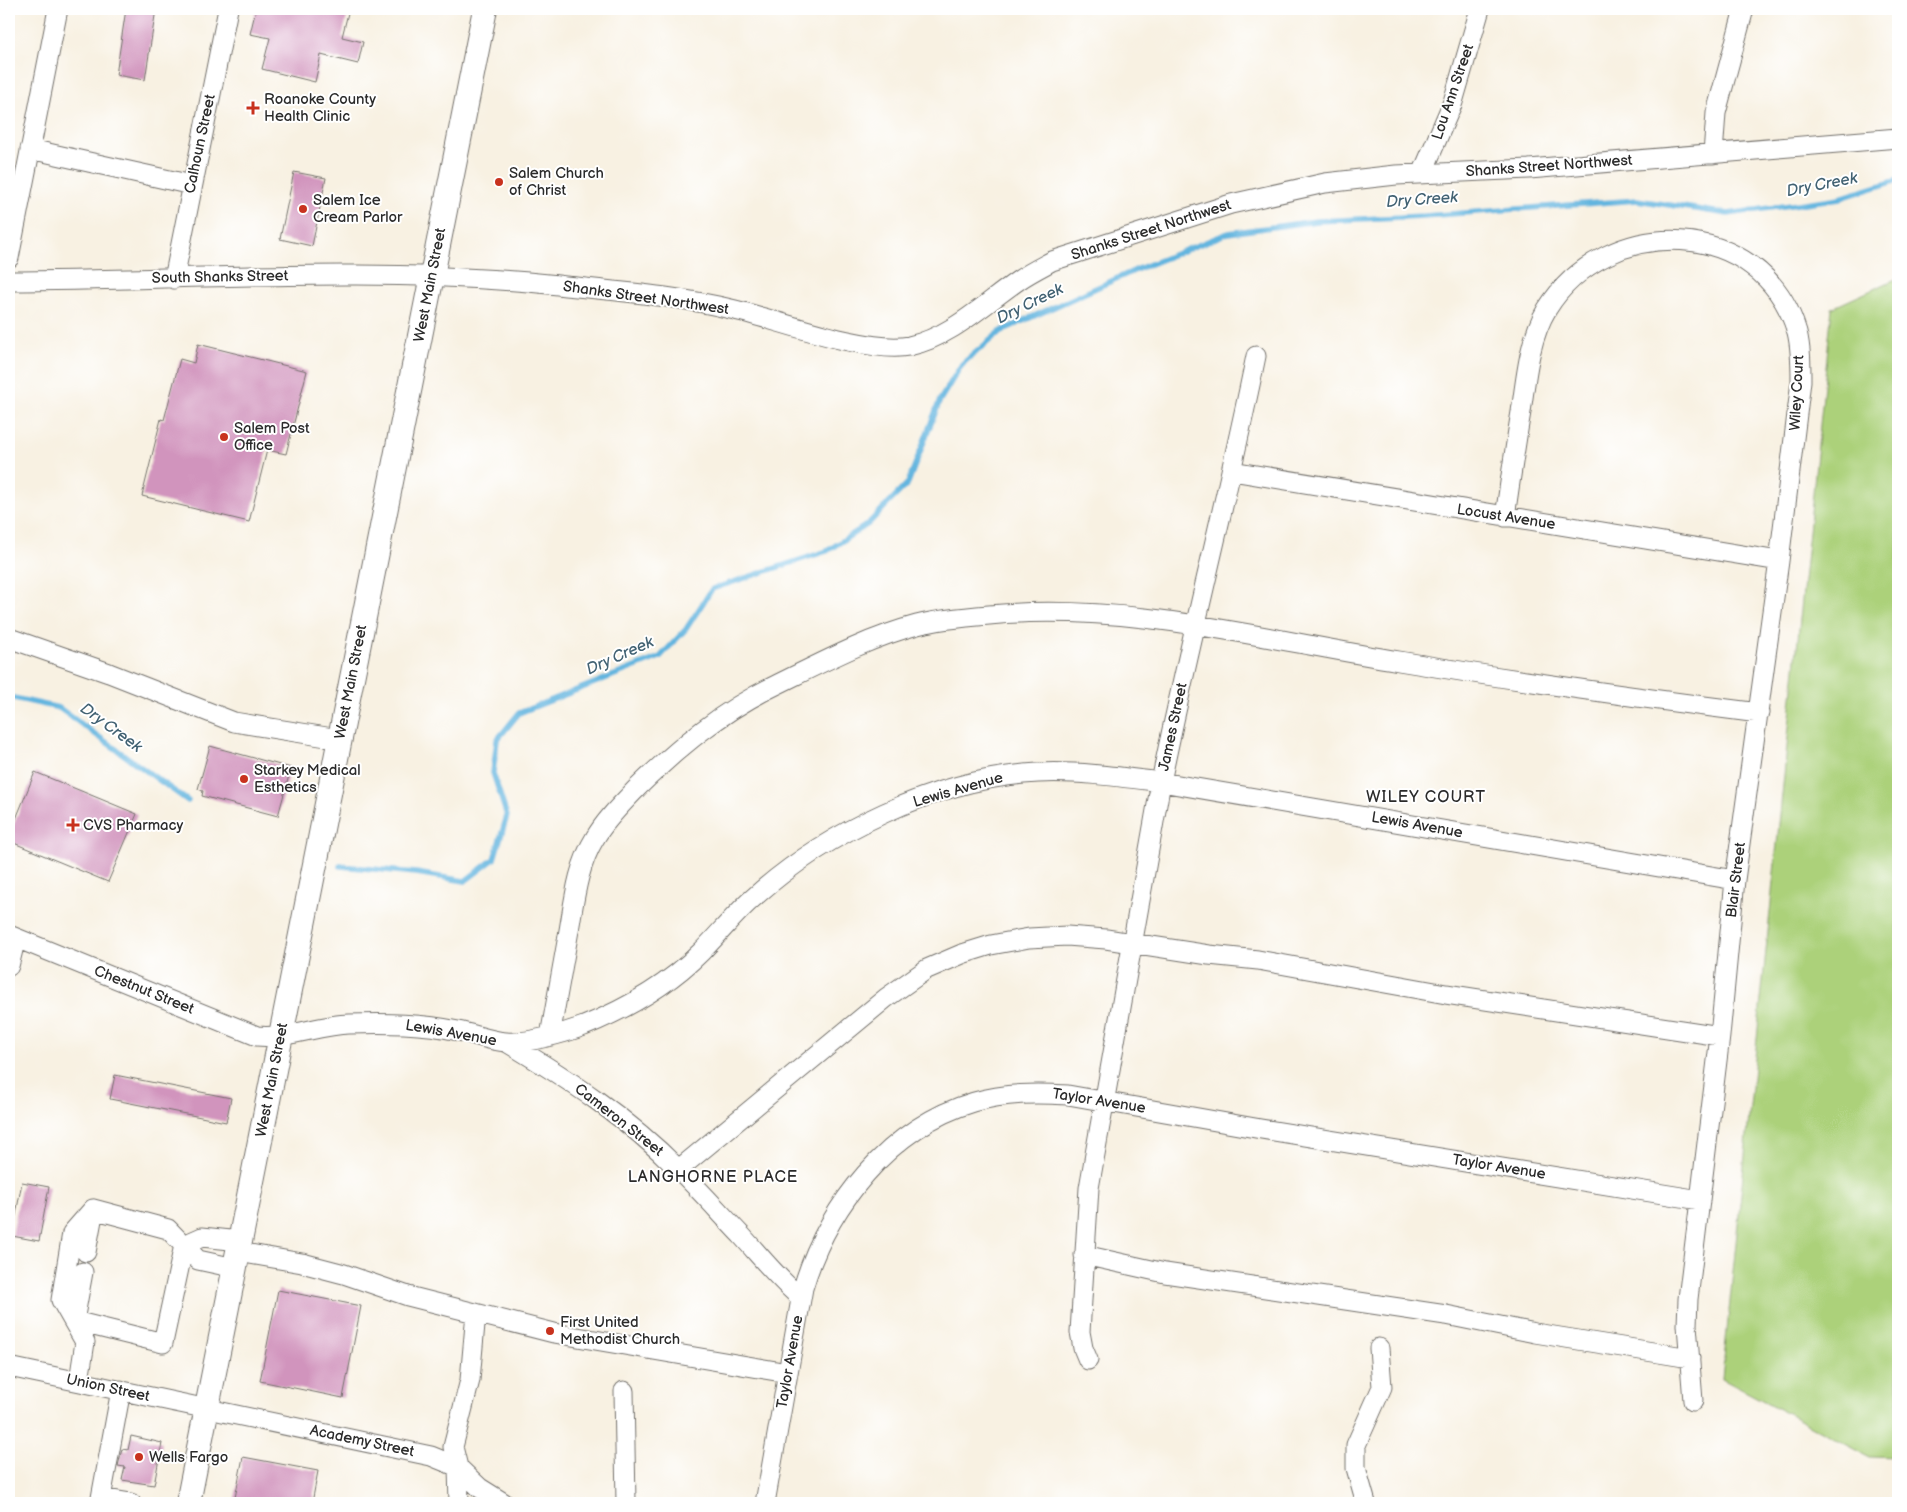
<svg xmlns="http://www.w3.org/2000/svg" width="1907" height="1512" font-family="'Balsamiq Sans',sans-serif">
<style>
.green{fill:#acd17a;stroke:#6c7e52}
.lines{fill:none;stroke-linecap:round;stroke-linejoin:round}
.stream{stroke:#64b5df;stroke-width:5.5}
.building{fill:#d194bd}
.minor-casing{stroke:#73706b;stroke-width:21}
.major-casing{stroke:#73706b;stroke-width:26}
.minor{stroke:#fff;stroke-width:19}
.major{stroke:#fff;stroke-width:24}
.poi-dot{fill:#c8321e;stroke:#fff;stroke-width:2}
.labels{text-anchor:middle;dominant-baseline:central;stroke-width:4;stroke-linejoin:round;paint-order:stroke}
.street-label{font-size:15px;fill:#2b2b2b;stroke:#fff}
.poi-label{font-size:15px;fill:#2b2b2b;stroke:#fff;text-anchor:start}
.water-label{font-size:16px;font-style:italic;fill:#426273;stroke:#fff}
.neighbourhood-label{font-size:16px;letter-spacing:1px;fill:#2b2b2b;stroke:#fff}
</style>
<rect width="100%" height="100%" fill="#fff"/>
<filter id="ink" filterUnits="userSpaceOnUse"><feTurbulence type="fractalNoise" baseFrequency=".02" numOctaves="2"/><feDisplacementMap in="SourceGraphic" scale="10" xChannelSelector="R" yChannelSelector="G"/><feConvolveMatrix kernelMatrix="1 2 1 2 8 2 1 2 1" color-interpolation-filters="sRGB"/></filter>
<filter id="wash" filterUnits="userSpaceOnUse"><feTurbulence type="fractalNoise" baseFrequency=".0096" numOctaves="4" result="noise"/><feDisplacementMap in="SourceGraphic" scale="20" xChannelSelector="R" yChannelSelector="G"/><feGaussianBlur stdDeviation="1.12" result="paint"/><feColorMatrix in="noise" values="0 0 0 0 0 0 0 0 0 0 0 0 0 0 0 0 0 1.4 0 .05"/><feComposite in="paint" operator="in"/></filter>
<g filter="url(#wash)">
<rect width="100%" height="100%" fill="#f8f1e2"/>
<path class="green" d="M1898,278V1458L1870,1457L1722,1379L1832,308Z"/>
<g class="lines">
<path class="stream" d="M9,697L59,708L188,801
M340,866L416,873L465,881L494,859L507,816L493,773L497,740L519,713L660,657L686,629L712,589L827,551L868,524L908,483L940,400L962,364L1001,331L1138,269L1228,233L1317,221L1424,216L1637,200L1728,214L1840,198L1898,180"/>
</g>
<g id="blocks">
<path class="building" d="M126,9H156L145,80L116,75Z
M256,9H349L342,37L363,42L358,64L321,55L315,82L262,69L270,38L250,34Z
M294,172L326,178L312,246L280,239Z
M198,344L307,371L286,454L267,450L249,522L142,496L161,419L164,420L180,359L194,363Z
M210,746L291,768L278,816L202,796L203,791L198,789Z
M35,772L137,814L108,882L9,841V836Z
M115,1075L231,1098L226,1122L110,1099Z
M22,1182L49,1187L39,1241L12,1236Z
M278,1290L361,1306L343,1398L260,1381Z
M131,1436L162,1443L154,1485L122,1480L125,1467L118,1466L122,1449L128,1450Z
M243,1457L318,1471L312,1503H234Z"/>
</g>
</g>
<g filter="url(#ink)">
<use href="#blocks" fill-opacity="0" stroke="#73706b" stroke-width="1"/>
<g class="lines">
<defs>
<path id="minor" d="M30,149L192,185
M1713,154L1716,113L1744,9
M1422,174L1453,102L1480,9
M9,258L58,9
M174,279L228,9
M9,281C189,280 369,266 548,284C610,291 675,295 735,310C779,320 867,354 909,346C951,337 984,304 1019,280C1029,273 1041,267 1052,261L1231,204L1325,183L1396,175L1529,169L1898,138
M1232,471L1779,561
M1505,517C1510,482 1515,447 1521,412C1526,378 1529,339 1547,309C1607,213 1762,215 1797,332C1801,348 1801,364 1801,381L1779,561L1735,880L1720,1036L1688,1299L1687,1325L1693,1401
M9,638L109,673L234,722L339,739
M9,935L257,1036C288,1039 318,1025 349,1024C386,1023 422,1023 458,1031C474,1034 490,1041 506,1042C526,1044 565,1033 584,1026C626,1009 668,985 701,952C718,935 734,915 752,899C826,832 937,778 1038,773C1079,771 1121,777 1161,782L1735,880
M9,966L16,938
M550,1036C556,1003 562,969 568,936C574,903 577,867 595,838C606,819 622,804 637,788C680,746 722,711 776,685C821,663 868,638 917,625C940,619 964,617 989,615C1130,602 1261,639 1399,661C1519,681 1639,698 1759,713
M508,1043C568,1079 628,1118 678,1169C700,1190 720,1213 741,1235C761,1257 778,1279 801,1298
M679,1169L886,998L927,969L962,954L991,945L1029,938L1067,936L1106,939L1209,955L1258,960L1446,994L1720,1036
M184,1245L202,1237L240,1241
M86,1252L94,1209
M238,1252L302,1263L344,1274L408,1296L554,1333L788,1373
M1084,1255L1165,1273L1446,1315L1535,1333L1690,1358
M74,1321L163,1343L184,1245
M74,1321L83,1272
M1088,1360L1083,1348L1080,1332L1089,1188L1161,782C1190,639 1227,499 1256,356
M9,1367L431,1456L458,1467L480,1488L504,1503
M79,1381L85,1342L61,1300L72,1233L93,1209L168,1229L198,1260L235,1268
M121,1390L101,1498L131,1503
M624,1391L626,1503
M459,1503L458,1467L453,1447L470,1380L476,1313
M765,1503L803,1288C827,1207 889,1127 974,1102C1005,1093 1036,1093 1068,1095L1261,1129L1700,1200
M1366,1503L1356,1468V1445L1382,1387L1379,1348"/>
<path id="major" d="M188,1503L485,9"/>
</defs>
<use href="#minor" class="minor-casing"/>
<use href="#major" class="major-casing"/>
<use href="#minor" class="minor"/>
<use href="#major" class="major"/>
</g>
</g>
<g class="poi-dot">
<path d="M250.5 100.5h5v5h5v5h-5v5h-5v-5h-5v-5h5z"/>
<circle cx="499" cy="182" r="5"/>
<circle cx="303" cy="209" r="5"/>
<circle cx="224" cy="437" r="5"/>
<circle cx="244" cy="779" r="5"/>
<path d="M70.5 817.5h5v5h5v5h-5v5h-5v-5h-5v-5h5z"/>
<circle cx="550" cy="1331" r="5"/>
<circle cx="139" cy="1457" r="5"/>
</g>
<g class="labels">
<g class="street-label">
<text transform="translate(1453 92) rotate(-71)">Lou Ann Street</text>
<text transform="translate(200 144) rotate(-78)">Calhoun Street</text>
<text transform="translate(1549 166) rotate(-4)">Shanks Street Northwest</text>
<text transform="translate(1151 230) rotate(-18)">Shanks Street Northwest</text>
<text transform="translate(220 277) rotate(-1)">South Shanks Street</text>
<text transform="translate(430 285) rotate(-79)">West Main Street</text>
<text transform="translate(646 298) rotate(8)">Shanks Street Northwest</text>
<text transform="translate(1797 393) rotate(-87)">Wiley Court</text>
<text transform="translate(1506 517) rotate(9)">Locust Avenue</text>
<text transform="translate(351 682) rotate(-79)">West Main Street</text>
<text transform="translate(1173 727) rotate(-78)">James Street</text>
<text transform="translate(958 790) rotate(-16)">Lewis Avenue</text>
<text transform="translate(1417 825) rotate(10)">Lewis Avenue</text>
<text transform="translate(1736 880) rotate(-83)">Blair Street</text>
<text transform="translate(144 990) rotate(22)">Chestnut Street</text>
<text transform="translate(451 1033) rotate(10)">Lewis Avenue</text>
<text transform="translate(272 1080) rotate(-79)">West Main Street</text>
<text transform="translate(1099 1101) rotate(9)">Taylor Avenue</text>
<text transform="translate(619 1120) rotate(38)">Cameron Street</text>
<text transform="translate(1499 1167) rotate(9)">Taylor Avenue</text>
<text transform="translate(790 1362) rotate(-80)">Taylor Avenue</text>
<text transform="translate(108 1388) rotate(12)">Union Street</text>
<text transform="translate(362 1441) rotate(12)">Academy Street</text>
</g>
<g class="poi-label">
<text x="264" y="99">Roanoke County<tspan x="264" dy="17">Health Clinic</tspan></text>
<text x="509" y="173">Salem Church<tspan x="509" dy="17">of Christ</tspan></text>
<text x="313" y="200">Salem Ice<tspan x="313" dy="17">Cream Parlor</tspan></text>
<text x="234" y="428">Salem Post<tspan x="234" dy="17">Office</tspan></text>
<text x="254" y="770">Starkey Medical<tspan x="254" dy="17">Esthetics</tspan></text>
<text x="83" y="825">CVS Pharmacy</text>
<text x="560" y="1322">First United<tspan x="560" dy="17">Methodist Church</tspan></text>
<text x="149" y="1457">Wells Fargo</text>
</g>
<g class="water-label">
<text transform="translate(1822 185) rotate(-11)">Dry Creek</text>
<text transform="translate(1422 200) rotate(-4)">Dry Creek</text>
<text transform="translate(1030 304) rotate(-26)">Dry Creek</text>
<text transform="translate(620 656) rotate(-24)">Dry Creek</text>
<text transform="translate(111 728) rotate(36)">Dry Creek</text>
</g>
<g class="neighbourhood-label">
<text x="1426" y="797">WILEY COURT</text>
<text x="713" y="1177">LANGHORNE PLACE</text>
</g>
</g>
<rect width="1907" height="1512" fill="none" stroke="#fff" stroke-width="30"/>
</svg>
